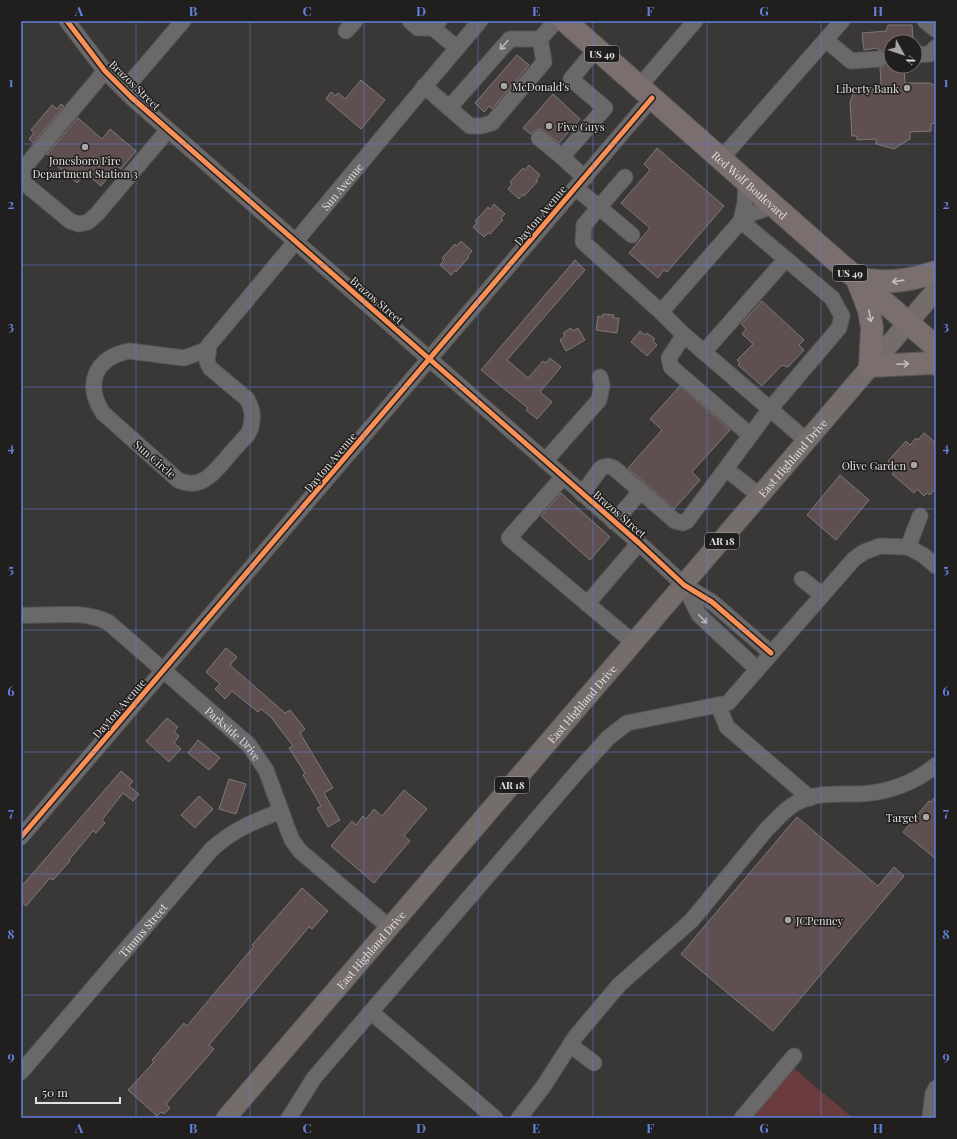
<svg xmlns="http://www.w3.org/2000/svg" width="957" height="1139" font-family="'Playfair Display',serif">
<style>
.green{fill:#6a3c3e}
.building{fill:#604f50;stroke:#7c7a7a}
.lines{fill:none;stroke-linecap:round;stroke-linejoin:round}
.minor-tunnel{stroke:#535050;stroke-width:15;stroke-dasharray:15 8;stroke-linecap:butt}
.minor-casing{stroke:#585656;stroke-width:17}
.major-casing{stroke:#585656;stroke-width:21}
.highway-casing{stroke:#585656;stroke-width:24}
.minor{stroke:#6a6868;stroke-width:15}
.major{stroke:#756c6c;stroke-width:19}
.highway{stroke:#7b6e6f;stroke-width:22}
.cycleway-casing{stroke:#211e1e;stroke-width:8}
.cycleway{stroke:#f78f57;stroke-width:5}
.oneway{stroke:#b9b6b6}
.oneway2{stroke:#c4bebe}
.grid{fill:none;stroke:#6281db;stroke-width:1;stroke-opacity:0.55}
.poi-dot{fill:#a8a5a5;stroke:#211e1e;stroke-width:1.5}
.labels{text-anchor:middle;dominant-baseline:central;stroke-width:3;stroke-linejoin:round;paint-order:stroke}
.shield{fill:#211e1e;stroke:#a9a6a6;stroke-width:1}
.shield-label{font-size:10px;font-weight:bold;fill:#e3e0e0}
.street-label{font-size:11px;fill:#e3e0e0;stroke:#211e1e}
.poi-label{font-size:11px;fill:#e3e0e0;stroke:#211e1e;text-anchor:start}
.neatline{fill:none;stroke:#6281db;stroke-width:1.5}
.grid-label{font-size:13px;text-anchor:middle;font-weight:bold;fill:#6281db}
</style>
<rect width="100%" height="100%" fill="#3a3737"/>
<path class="green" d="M791,1066L853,1118H748Z"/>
<path class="building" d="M888,25H912L913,39H904V42H891V66H904L905,83H930L936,86V123L931,124V131L910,132V139L894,149L876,144V139L857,140V136H852L850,103L853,94H857V89H876L881,83L880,68L884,66L887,63L888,59L886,54L883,51L878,50L877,48L864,50L862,33L886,31Z
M517,55L529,65L492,109L489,106L484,112L475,103Z
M361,80L385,100L361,129L326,99L331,92L336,96L338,93L345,99Z
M553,94L580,119L559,143L541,129L536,130L531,134L523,128Z
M61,104L64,106L33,143L29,139L34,133L31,130L52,105L57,109Z
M78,118L102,139L110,129L136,151L121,169L117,166L101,186L86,173L77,183L56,165L57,163L47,154Z
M657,148L724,206L667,272L664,270L658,278L629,253L650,228L621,203L650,170L644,164Z
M529,165L540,175L536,180L538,181L524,196L523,194L519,199L508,189L512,184L510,182L523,168L525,170Z
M494,204L505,214L501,218L503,220L490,234L488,233L484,237L473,227L477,223L475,221L488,207L490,209Z
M461,241L472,251L468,256L469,257L456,272L455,270L451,275L440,265L444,260L442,258L455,244L457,246Z
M575,260L585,270L507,360L528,378L543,361L546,363L550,358L561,367L540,392L552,402L537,419L526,410L528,408L481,370Z
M762,301L804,340L799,345L804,350L788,367L782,365L762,386L738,365L740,363L737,360L753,344L742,334L746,329L741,324Z
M603,314L614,315L613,318H619L617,333L596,330L598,316L602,317Z
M571,328L573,331L578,328L585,340L566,351L560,340L565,336L563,333Z
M640,331L645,335L647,333L655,339L653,341L657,345L647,356L631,342Z
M680,386L730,430L692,472L700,480L674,509L628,468L662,430L650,419Z
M924,433L936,443V488L930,495L927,493L924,496L917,489L914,493L892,474L896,469L888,461L906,441L910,445L916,438L918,440Z
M840,475L869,500L836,540L807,515Z
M561,493L610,537L590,560L541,516Z
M226,648L237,657L230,665L285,713L290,710L305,729L300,733L333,788L324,793L340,820L328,827L317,808L321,806L303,775L305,773L289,748L293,746L271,717L261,709L258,712L232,691L225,699L215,689L220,684L206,672Z
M167,718L178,727L174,732L179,736L174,743L181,749L169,762L146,741Z
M198,740L220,758L209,770L188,753Z
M121,771L133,781L129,786L139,794L133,801L123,793L102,820L105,823L96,833L93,831L69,860L70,861L53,880L50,878L26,906L21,902V887Z
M229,779L246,784L236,814L219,809Z
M404,790L427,809L404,836L410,841L374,883L331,846L352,821L356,825L363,816L366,819L374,809L382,816Z
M199,796L213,809L195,828L181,815Z
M936,796V859L903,832L929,801L931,802Z
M797,817L878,886L894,867L904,876L773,1031L681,954Z
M302,888L328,911L312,929L309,927L209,1045L214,1049L166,1104L170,1108L164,1114L161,1112L157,1116L128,1090L154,1062L152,1060L184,1023L187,1026L254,946L252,945Z"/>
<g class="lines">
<path class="minor-tunnel" d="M879,59L891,58"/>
<defs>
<g id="minor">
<path d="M67,21L105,71L131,97L639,543L684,585L712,602L771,653"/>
<path d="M410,21L418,28H433"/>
<path d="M439,21L433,28L457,48"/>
<path d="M925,21L936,30"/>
<path d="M346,31L355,21"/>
<path d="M826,40L851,61L879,59"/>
<path d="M915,55L930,54L936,47"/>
<path d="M105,71L22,170L23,179L29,187L70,221L79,224L88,222L97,214L168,130"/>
<path d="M424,86L470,126H481L492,123L544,62L540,39L556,21"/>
<path d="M639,87L695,21"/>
<path d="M124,90L183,21"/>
<path d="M449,108L510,39H540"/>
<path d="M539,138L562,157"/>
<path d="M721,159L842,21"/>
<path d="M625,177L584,225L583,242L661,312"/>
<path d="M585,178L562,157L605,108L571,79L596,49"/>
<path d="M576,188L632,235"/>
<path d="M741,221L832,298L842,316L839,328L770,409L684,335L661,312L741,221L753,213L774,206"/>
<path d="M741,221L745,203L746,182"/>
<path d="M684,335L669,358L671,367L750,435"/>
<path d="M129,351L184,358L203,351L208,353L207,361L210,368L247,399C254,411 254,422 248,434C240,443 232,451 225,460C212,475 200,490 178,480L103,413C84,384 95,358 129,351Z"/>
<path d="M704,352L786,259"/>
<path id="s1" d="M208,353L209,345C300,237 389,128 480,21"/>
<path d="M545,461L599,400L602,385L600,377"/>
<path d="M726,469L760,496"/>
<path d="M563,477L509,538L634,643"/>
<path d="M582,494L601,468L608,466L614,468L675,521L683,523L687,521L770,409L807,441"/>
<path d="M614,522L641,491"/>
<path d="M908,547L920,516"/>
<path d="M802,579L822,595"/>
<path d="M684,585L699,615L757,669"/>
<path d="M587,604L639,543"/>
<path id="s2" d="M21,615C52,617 79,609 108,622L249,745L266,770L288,830L292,840L300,851L389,927"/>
<path d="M718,705L727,727L810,798"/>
<path d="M21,837L652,98"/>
<path d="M371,1012L495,1118"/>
<path d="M570,1045L594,1063"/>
<path id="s3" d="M21,1072L211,850C232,830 255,821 281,811"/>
<path d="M289,1118L314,1078L578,771L608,738L627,723L728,703L854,559L864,552L880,546L908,547L923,555L936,566"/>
<path d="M519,1118L543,1087L576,1036L619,985L692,920L766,830C775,821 785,809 796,803C816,792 838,794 859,794C887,793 915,783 936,765"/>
<path d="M742,1118L794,1056"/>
<path d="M930,1118L933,1094L936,1088"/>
</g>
<g id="major">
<path id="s4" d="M226,1118L936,290"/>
</g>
<g id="highway">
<path id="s5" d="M565,21L825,251L936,347"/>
<path d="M936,272C905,282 890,283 857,279L869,310L872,328L870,366L933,363L936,364"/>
</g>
</defs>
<use href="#minor" class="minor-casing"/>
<use href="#major" class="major-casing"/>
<use href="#highway" class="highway-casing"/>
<use href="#minor" class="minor"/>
<use href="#major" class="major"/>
<use href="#highway" class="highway"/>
<defs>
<path id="cycleway" d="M67,21L105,71L131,97L639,543L684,585L712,602L771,653
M21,837L652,98"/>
</defs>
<use href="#cycleway" class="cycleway-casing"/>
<use href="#cycleway" class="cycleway"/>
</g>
<defs><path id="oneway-shaft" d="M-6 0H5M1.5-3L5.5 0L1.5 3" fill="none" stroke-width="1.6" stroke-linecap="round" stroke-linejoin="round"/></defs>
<g class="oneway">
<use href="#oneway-shaft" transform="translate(504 45) rotate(131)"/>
<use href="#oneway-shaft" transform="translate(703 619) rotate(46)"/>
</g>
<g class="oneway2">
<use href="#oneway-shaft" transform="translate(898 281) rotate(172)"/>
<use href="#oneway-shaft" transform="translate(870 316) rotate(79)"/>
<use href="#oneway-shaft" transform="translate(903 364) rotate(-3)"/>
</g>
<path class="grid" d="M136,21V1118M250,21V1118M364,21V1118M478,21V1118M593,21V1118M707,21V1118M821,21V1118M21,144H936M21,265H936M21,387H936M21,509H936M21,630H936M21,752H936M21,874H936M21,995H936"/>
<g class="poi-dot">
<circle cx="504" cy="86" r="4"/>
<circle cx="907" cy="88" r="4"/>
<circle cx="549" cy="126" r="4"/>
<circle cx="85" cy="147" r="4"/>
<circle cx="914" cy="465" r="4"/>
<circle cx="926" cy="817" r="4"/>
<circle cx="788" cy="920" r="4"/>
</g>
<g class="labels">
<g class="shield">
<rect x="585" y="46" width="34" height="16" rx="3"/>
<rect x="833" y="265" width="34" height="16" rx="3"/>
<rect x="705" y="533" width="34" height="16" rx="3"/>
<rect x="495" y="777" width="34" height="16" rx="3"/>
</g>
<g class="shield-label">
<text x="602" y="54">US 49</text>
<text x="850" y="273">US 49</text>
<text x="722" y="541">AR 18</text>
<text x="512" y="785">AR 18</text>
</g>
<g class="street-label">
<text transform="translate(135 85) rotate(44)">Brazos Street</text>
<text stroke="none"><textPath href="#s5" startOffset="247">Red Wolf Boulevard</textPath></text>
<text stroke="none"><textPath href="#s1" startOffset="215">Sun Avenue</textPath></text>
<text transform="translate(540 215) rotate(-50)">Dayton Avenue</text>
<text transform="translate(377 300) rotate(41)">Brazos Street</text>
<text stroke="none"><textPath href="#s4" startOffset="870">East Highland Drive</textPath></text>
<text transform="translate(155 459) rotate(41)">Sun Circle</text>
<text transform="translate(330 462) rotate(-50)">Dayton Avenue</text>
<text transform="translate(620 514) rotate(41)">Brazos Street</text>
<text stroke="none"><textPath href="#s4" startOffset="546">East Highland Drive</textPath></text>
<text transform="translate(119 708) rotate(-49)">Dayton Avenue</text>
<text stroke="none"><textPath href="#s2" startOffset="256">Parkside Drive</textPath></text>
<text stroke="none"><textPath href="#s3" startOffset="187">Timms Street</textPath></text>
<text stroke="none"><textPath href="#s4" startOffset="222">East Highland Drive</textPath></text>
</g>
<g class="poi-label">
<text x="512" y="86">McDonald's</text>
<text x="899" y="88" text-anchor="end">Liberty Bank</text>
<text x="557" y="126">Five Guys</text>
<text x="85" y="160" text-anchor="middle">Jonesboro Fire<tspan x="85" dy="13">Department Station 3</tspan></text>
<text x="906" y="465" text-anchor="end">Olive Garden</text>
<text x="918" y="817" text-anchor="end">Target</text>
<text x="796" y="920">JCPenney</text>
</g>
</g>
<rect width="957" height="1139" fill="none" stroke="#211e1e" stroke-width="44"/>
<g transform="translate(903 54) rotate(130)"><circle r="19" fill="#211e1e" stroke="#6f6c6c"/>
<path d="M0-3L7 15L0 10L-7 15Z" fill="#a8a5a5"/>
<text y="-6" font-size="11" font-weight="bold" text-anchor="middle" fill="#e3e0e0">N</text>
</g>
<path d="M36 1097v6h84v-6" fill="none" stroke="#e3e0e0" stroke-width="2"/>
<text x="42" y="1097" font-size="12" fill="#e3e0e0" stroke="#211e1e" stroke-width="3" paint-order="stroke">50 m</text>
<rect x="22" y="22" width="913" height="1095" class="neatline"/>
<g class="grid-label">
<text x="79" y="16">A</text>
<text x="193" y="16">B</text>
<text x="307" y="16">C</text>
<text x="421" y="16">D</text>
<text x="536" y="16">E</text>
<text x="650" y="16">F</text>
<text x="764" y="16">G</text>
<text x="878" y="16">H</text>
<text x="11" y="87">1</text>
<text x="946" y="87">1</text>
<text x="11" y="209">2</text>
<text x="946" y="209">2</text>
<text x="11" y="331">3</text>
<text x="946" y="331">3</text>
<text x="11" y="452">4</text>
<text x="946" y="452">4</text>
<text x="11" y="574">5</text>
<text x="946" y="574">5</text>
<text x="11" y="696">6</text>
<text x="946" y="696">6</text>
<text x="11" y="817">7</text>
<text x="946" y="817">7</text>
<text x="11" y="939">8</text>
<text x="946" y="939">8</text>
<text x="11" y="1061">9</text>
<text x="946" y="1061">9</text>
<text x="79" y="1133">A</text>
<text x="193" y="1133">B</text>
<text x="307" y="1133">C</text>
<text x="421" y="1133">D</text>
<text x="536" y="1133">E</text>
<text x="650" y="1133">F</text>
<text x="764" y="1133">G</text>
<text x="878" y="1133">H</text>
</g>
</svg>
